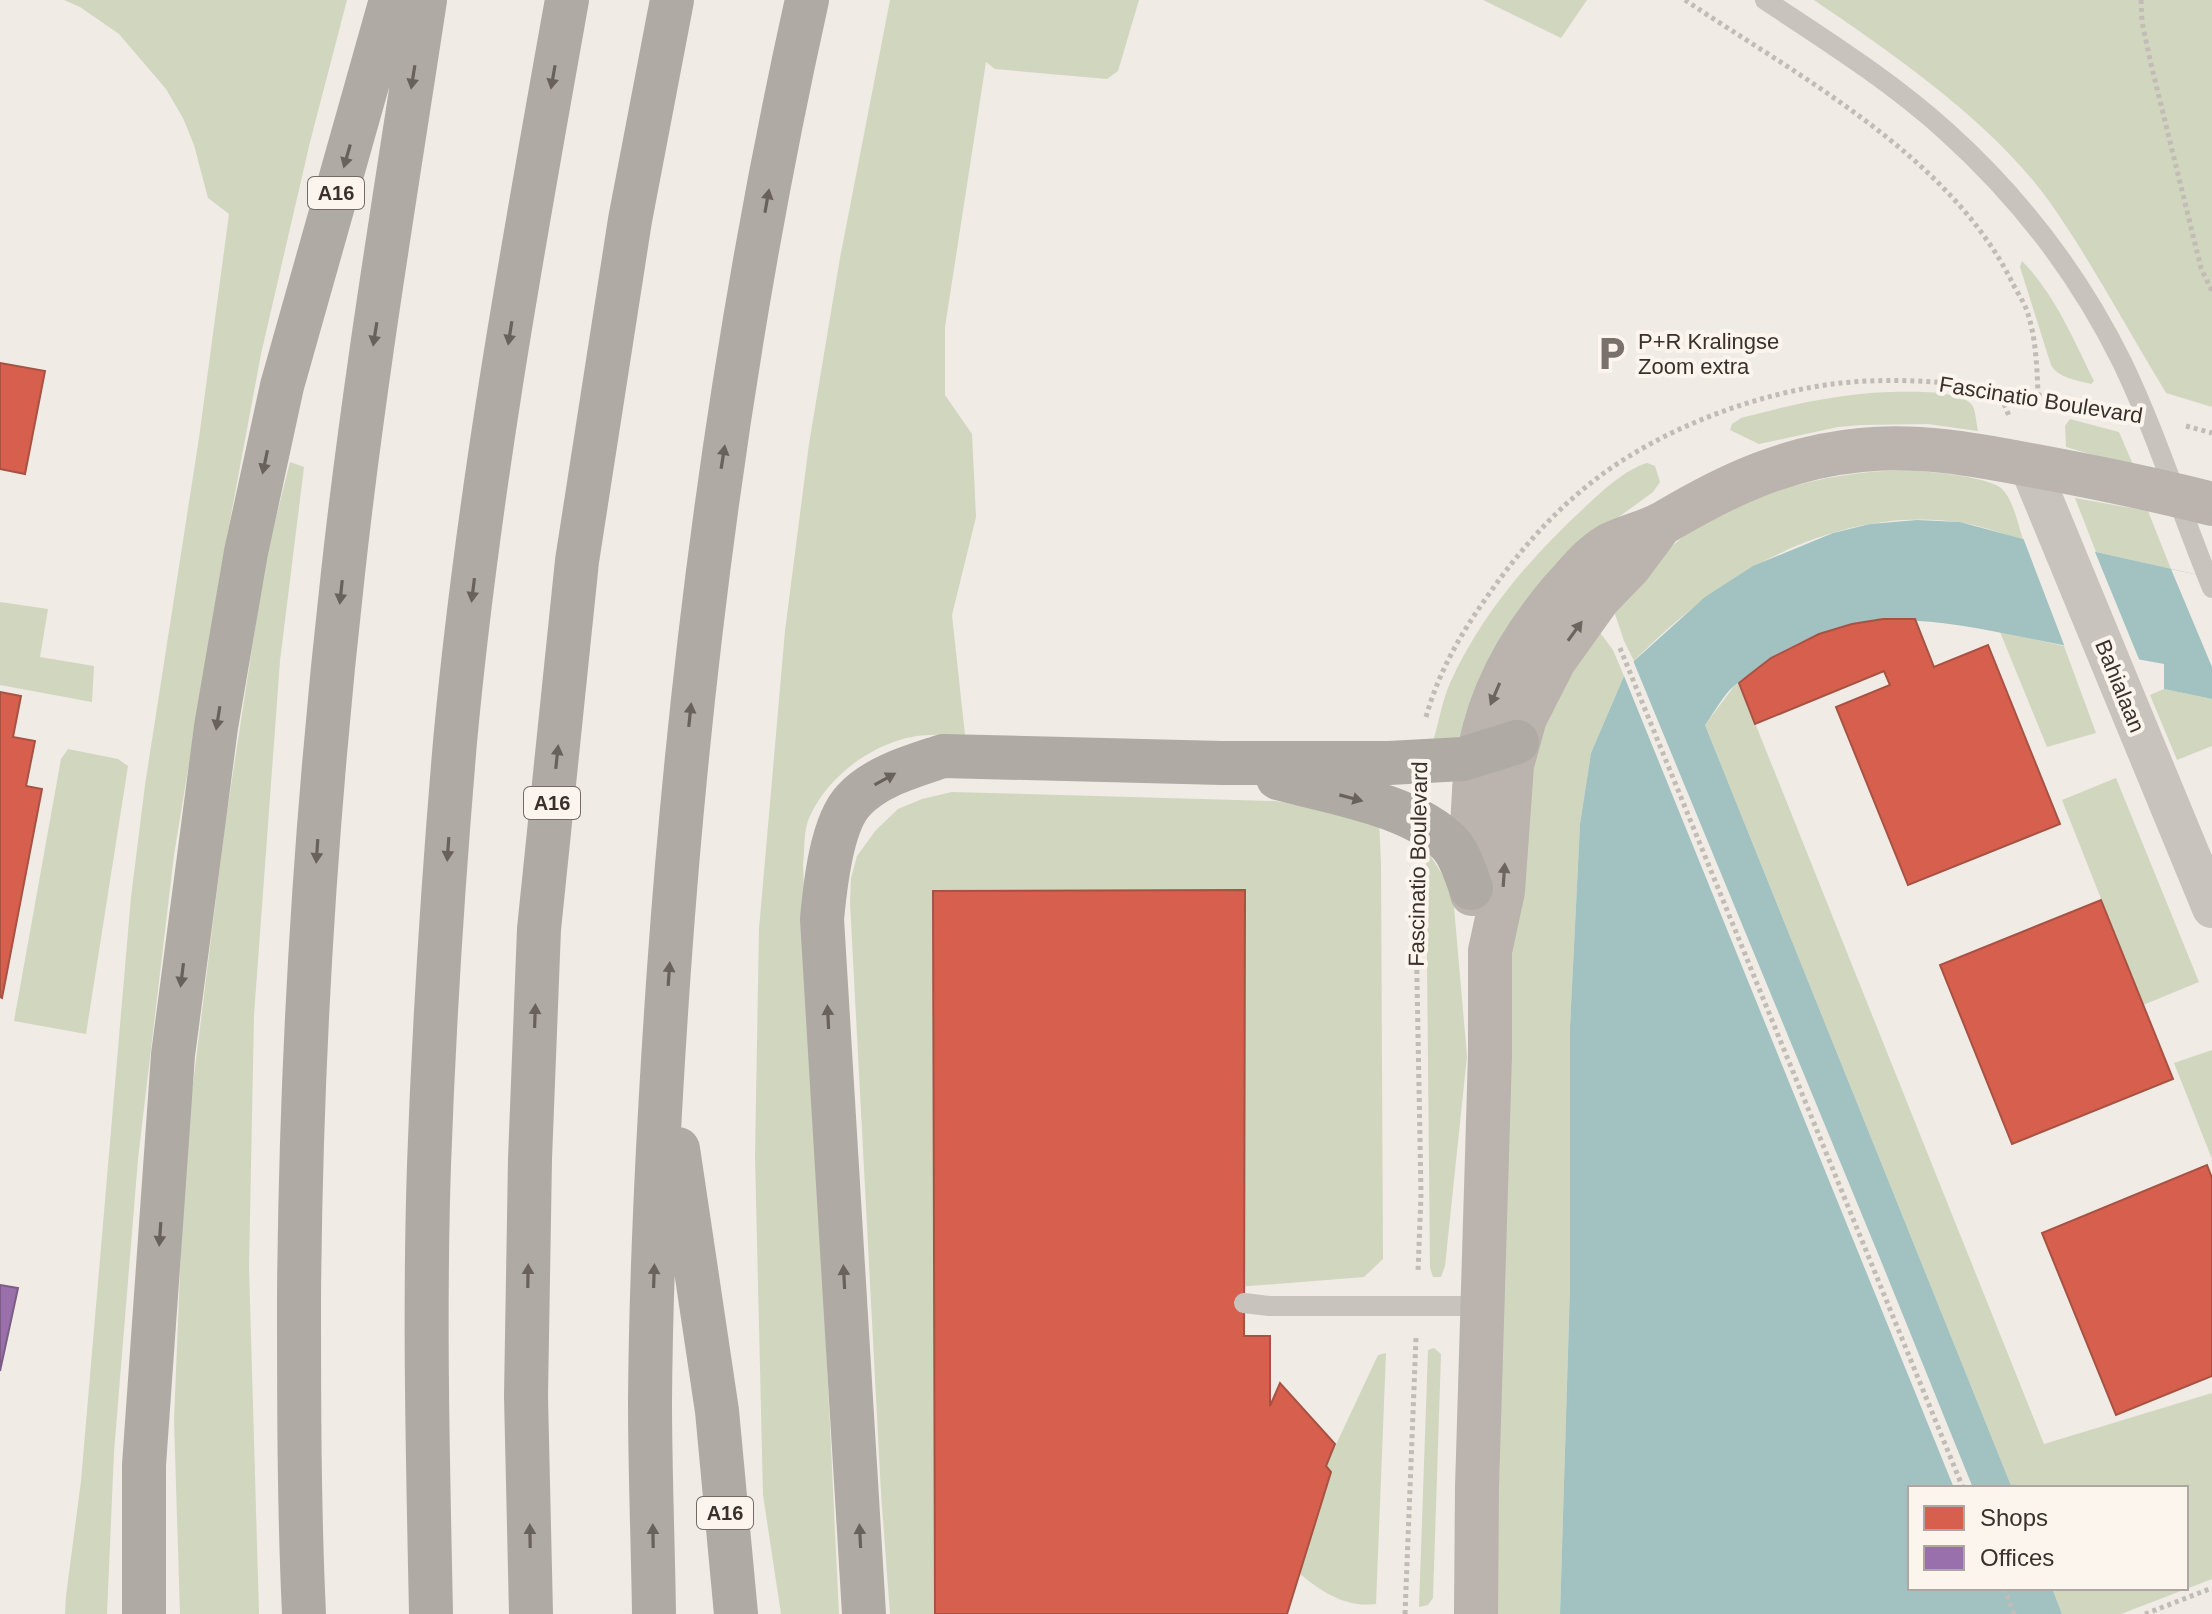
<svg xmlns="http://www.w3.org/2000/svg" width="2212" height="1614" font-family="Helvetica,sans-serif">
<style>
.green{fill:#d1d6bf}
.water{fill:#a1c2c1}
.pier{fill:#f0ebe5}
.shops{fill:#d6604d;stroke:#a85243;stroke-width:2}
.offices{fill:#9970ab;stroke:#7d5d85;stroke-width:2}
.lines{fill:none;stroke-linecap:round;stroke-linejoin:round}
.path{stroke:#c2bbb6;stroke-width:5;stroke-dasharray:4 4;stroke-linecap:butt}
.lane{stroke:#c9c3be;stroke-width:20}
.street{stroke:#c9c3be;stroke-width:40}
.secondary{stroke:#bab3ae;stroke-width:44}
.highway{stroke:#afaaa4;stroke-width:44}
.oneway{fill:#69615b}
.oneway2{fill:#6e645f}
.labels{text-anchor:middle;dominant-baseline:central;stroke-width:8;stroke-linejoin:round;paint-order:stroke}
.shield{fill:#fbf5ee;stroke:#756b66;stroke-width:2}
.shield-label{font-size:20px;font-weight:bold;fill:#3b302b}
.poi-label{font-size:22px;fill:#3b302b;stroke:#fbf5ee;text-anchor:start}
.street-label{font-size:22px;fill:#3b302b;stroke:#fbf5ee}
</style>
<rect width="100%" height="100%" fill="#f0ebe5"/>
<path class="green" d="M64,0H347L310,142L261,354L220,574L174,855L138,1159L114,1452L107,1614H65L66,1596L81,1481L131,897L145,785L199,438L229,214L208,198L194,145L183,118L166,89L119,34L80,7Z
M890,0H1139L1118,71L1107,79L995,69L986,62L945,327V395L972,434L976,517L952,615L965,735C945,735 923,733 903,739C864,750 827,779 810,816C803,829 805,850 803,865L839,1614H781L763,1495L755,1156L759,929L785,631L809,444L840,258Z
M1483,0H1587L1561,38Z
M1814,0H2212V407L2166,393C2127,329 2092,262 2049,201C1992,122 1893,54 1814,0Z
M2022,261C2054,293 2074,340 2094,381L2091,384C2077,380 2058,378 2051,365L2020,267Z
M1888,392C1906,392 1960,389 1972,405C1976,411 1976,423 1978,431L1928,424L1861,425L1838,427L1759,444L1730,430L1732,424L1741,418C1790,405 1837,394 1888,392Z
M2070,419L2119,432L2134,467L2066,447L2065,426Z
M290,462L304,467L280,661L254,1015L249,1267L259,1614H180L174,1420L185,1149L225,825L266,557Z
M1647,463L1655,466L1660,482L1653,492L1590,538L1464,737L1433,741C1439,722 1442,701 1450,683C1481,615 1529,559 1583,509C1601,492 1624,470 1647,463Z
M1903,470C1924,471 1986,476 2001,488C2013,498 2018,525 2023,539C2002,534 1980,525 1959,522C1833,505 1718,575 1634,661L1624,641L1612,605C1635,582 1657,557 1683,537C1743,492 1830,472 1903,470Z
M2075,498L2148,511L2171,569L2096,552Z
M0,602L48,609L40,657L94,666L92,702L0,685Z
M1595,626L1613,650L1624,676L1591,753L1580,824L1570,1027V1286L1560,1614H1496L1513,836L1524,764Z
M2000,632L2064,646L2096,733L2047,747Z
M1739,683L2044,1444L2212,1393V1579L2121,1614H2062L2052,1588H2186V1488H2012L1705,725L1735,685Z
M2164,689L2212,699V746L2177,760L2150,695Z
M68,749L118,759L128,766L86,1034L14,1021L61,759Z
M2116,778L2199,982L2143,1005L2062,800Z
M952,792L1276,801L1379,821L1381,862L1383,1259L1364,1277L1224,1288L1088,1614H890L881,1493L850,902L851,878L857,856L876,830L898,809L922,799Z
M1430,855L1447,882L1454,907L1467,1056L1445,1266L1441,1277H1433L1430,1268L1426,859Z
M2212,1050V1159L2174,1063Z
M1434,1348L1441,1354L1433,1598L1428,1605L1419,1607L1428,1350Z
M1386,1353L1376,1604C1346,1608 1322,1592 1300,1574L1331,1473L1326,1466L1378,1355Z"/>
<path class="water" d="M1917,520L1960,522L2023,539L2096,552L2212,578V699L2164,689V664C2120,656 2076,648 2032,639C1912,614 1836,601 1734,686C1723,695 1714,713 1705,725L2012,1488H1910V1588H2052L2062,1614H1560L1570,1286V1027L1580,824L1591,753L1624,676L1634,661L1705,597L1753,566L1833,533L1870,524Z"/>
<path class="pier" d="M2022,535L2093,547L2141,664L2066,650Z
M2171,569L2212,578V667Z
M1632,658L1879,1256L1973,1488H1954L1622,671Z"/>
<path class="shops" d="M0,363L45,371L25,474L0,469Z
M1883,619H1915L1934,667L1988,645L2060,824L1908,885L1836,707L1890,685L1884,671L1755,724L1739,683L1749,675L1771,658L1819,634L1852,624Z
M0,692L21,696L13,737L35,741L26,786L42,789L2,998L0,997Z
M1245,890L1244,1336H1270V1406L1280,1383L1335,1444L1326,1466L1331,1472L1287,1614H935L933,891Z
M2101,900L2173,1079L2012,1144L1940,965Z
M2207,1165L2212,1178V1376L2116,1415L2042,1233Z"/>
<path class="offices" d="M0,1285L18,1288L0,1371Z"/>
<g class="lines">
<path class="path" d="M1685,0C1798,76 1946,154 2010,278C2015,289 2023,300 2027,311C2036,337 2037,367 2038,395
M2141,0L2142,22L2151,64L2201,268L2212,291
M1998,389L2009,416
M2186,426L2212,433
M1620,648L1963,1488
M1426,717C1439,671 1461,633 1489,594C1519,551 1554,511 1596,479C1662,428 1759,392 1841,383C1930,374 2019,391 2106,408
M1415,874L1421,1194L1418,1272
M2004,1588L2014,1614
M1405,1614L1416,1338
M2145,1614L2212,1588"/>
<path class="lane" d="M1765,0C1827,41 1892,82 1947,132C2019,197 2079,275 2122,362C2157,435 2181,513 2212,588
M1244,1303L1269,1306H1482"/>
<path class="street" d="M2029,465L2212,908"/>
<path class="secondary" d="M1472,894C1466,873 1472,834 1473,810C1475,723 1505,657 1561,591C1576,575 1590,556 1609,545C1626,536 1648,532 1665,522C1727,485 1787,457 1861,450C1921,444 1976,455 2035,466C2094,477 2153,489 2212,504
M1476,1614L1477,1488L1490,1055V951L1503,891L1512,765L1525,718L1554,661L1599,598L1629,567L1661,524"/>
<path class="highway" d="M1278,778C1329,792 1414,805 1450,844C1461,856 1465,873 1471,888
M678,1149L717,1411L736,1614
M144,1614V1465L173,1055L216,727L246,552L282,386L391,0
M304,1614C299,1508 299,1402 299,1296C301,1054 316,813 343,573C364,381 396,191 425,0
M431,1614C428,1465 424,1315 429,1165C434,1024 443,883 455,742C478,493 523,246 567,0
M531,1614L526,1396L530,1159L539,929L577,561L630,220L672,0
M654,1614C653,1543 650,1472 650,1402C651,1257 659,1113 669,969C692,643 736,319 807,0
M864,1614L822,919C825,887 831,824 854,800C876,776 913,766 943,756L1222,763H1389L1463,759L1517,742"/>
</g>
<defs><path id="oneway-solid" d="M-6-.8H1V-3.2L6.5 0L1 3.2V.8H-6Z" transform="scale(2)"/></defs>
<g class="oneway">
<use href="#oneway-solid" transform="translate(413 77) rotate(99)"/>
<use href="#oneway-solid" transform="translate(553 77) rotate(100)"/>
<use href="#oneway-solid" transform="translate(347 156) rotate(106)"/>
<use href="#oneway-solid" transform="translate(767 201) rotate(-80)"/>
<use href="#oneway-solid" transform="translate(510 333) rotate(99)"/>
<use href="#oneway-solid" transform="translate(375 334) rotate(99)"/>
<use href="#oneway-solid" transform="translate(723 457) rotate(-81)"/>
<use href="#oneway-solid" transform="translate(265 462) rotate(102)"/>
<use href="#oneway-solid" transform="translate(473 590) rotate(97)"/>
<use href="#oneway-solid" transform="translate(341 592) rotate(96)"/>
<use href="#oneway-solid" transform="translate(690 715) rotate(-84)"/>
<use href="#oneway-solid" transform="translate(218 718) rotate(99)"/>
<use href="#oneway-solid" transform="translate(557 757) rotate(-84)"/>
<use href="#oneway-solid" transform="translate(885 779) rotate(-29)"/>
<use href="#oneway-solid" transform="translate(1351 798) rotate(15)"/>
<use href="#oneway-solid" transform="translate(448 849) rotate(94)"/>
<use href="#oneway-solid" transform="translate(317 851) rotate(94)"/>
<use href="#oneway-solid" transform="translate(669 974) rotate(-86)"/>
<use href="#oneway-solid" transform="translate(182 975) rotate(97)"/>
<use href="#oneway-solid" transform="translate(535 1016) rotate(-88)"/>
<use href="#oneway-solid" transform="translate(828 1017) rotate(-93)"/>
<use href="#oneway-solid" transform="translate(160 1234) rotate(94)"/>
<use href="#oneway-solid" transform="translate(528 1276) rotate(-89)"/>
<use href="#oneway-solid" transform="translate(654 1276) rotate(-88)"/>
<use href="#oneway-solid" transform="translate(844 1277) rotate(-93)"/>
<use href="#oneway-solid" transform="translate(530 1536) rotate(-91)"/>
<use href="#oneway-solid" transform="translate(653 1536) rotate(-91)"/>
<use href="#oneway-solid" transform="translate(860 1536) rotate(-93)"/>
</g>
<g class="oneway2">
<use href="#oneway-solid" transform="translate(1575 631) rotate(-54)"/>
<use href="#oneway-solid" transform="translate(1495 694) rotate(113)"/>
<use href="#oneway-solid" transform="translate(1504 875) rotate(-86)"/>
</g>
<defs>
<symbol id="parking-bare" viewBox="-9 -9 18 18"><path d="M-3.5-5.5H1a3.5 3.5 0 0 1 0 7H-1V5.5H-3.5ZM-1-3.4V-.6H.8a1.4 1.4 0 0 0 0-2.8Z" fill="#7a716c" stroke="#fbf5ee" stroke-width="2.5" paint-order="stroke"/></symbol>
</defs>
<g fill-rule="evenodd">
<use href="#parking-bare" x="1586" y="328" width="51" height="51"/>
</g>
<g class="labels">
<g class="shield">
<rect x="308" y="177" width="56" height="32" rx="6"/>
<rect x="524" y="787" width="56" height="32" rx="6"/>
<rect x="697" y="1497" width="56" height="32" rx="6"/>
</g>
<g class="shield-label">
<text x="336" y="193">A16</text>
<text x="552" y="803">A16</text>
<text x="725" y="1513">A16</text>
</g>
<g class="poi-label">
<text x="1638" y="341">P+R Kralingse<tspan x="1638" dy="25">Zoom extra</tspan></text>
</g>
<g class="street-label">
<text transform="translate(2041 400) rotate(9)">Fascinatio Boulevard</text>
<text transform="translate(2120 686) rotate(68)">Bahialaan</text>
<text transform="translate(1418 864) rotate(-89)">Fascinatio Boulevard</text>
</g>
</g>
<rect x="1908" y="1486" width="280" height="104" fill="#fbf5ee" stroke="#aea6a0" stroke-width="2"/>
<rect x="1924" y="1506" width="40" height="24" fill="#d6604d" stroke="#aea6a0" stroke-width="2"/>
<text x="1980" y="1526" font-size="24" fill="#3b302b">Shops</text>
<rect x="1924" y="1546" width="40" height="24" fill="#9970ab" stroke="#aea6a0" stroke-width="2"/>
<text x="1980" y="1566" font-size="24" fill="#3b302b">Offices</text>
</svg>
